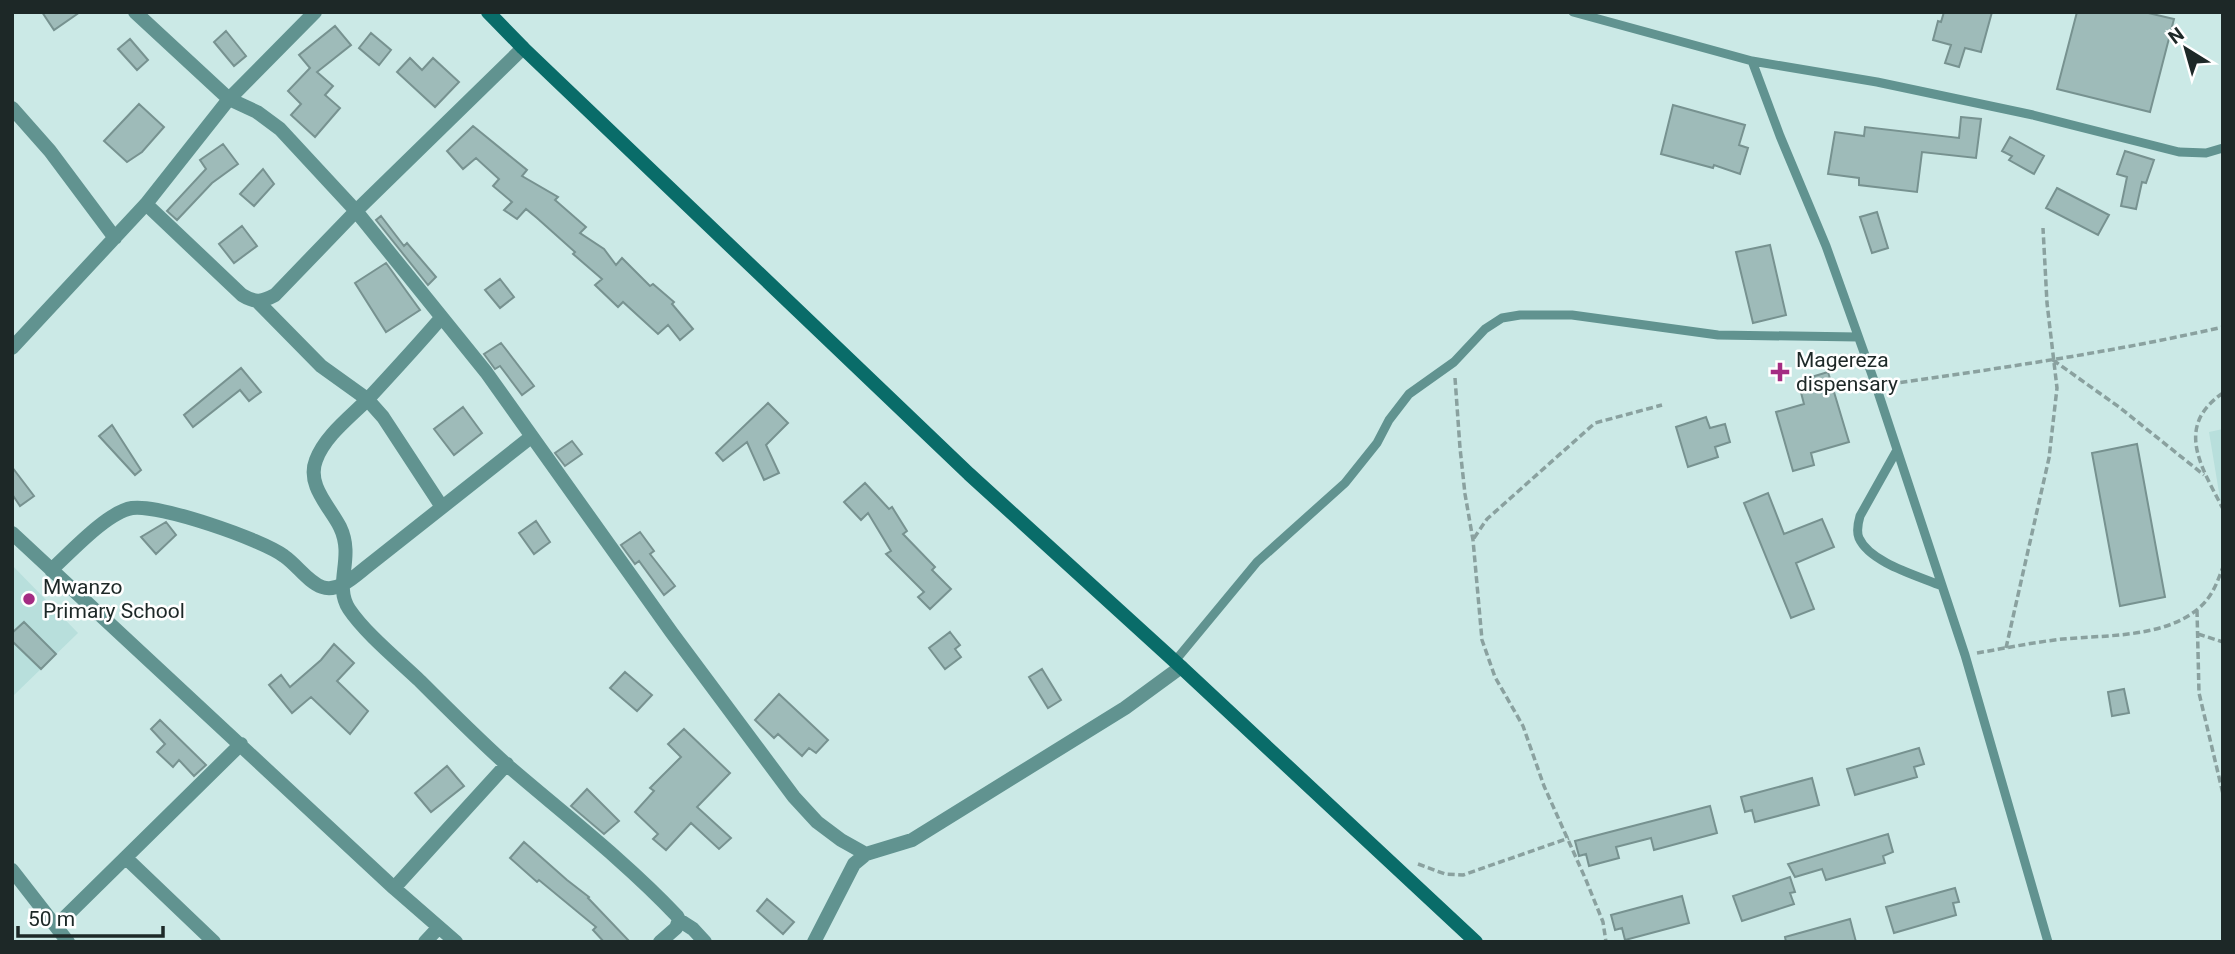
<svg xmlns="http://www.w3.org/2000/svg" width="2235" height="954" font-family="Roboto,sans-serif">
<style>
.built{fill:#b8dfdc}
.building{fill:#9ebbb9;stroke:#779290;stroke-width:2}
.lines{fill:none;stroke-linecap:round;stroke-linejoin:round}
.path{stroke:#8aa19f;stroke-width:3.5;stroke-dasharray:7 3.5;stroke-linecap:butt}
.lane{stroke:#619390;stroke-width:9}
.street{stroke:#619390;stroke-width:14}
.secondary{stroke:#096c69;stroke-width:14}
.poi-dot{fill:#a42c83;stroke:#fff;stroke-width:2.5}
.labels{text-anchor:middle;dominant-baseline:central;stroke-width:5;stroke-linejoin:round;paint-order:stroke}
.poi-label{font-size:21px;fill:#1d2827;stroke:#fff;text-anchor:start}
</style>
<rect width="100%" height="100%" fill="#cbe9e6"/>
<path class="built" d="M2223,429V517L2209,432Z
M12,565L78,633L12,697Z"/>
<path class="building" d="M42,12H80L54,30Z
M1944,12H1992L1981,52L1965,48L1959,67L1945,63L1951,45L1933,40L1938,21L1941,22Z
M2077,12H2144L2174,19L2150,112L2057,89Z
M335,26L351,45L317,72L333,86L325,95L340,108L315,137L291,115L301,104L288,91L310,68L299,55Z
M226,31L246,56L234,66L214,42Z
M371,33L391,50L379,65L359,48Z
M130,39L148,60L137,70L118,49Z
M410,58L422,70L433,58L459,82L435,107L397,72Z
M139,104L164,127L142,152L127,162L104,141Z
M1673,105L1745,125L1739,145L1748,148L1740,174L1714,165L1713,168L1661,154Z
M1961,117L1981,119L1976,158L1922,152L1917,192L1859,185V178L1828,174L1835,132L1864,136L1865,127L1959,138Z
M473,126L527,170L522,176L558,197L555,200L586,227L580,233L604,249L616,265L622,258L650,286L653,284L674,302L672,304L693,329L680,340L668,325L658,334L623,302L618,307L595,285L602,279L573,254L575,252L537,218L526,209L517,219L504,210L512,202L493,186L499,179L476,158L463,169L447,151Z
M2010,137L2044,156L2034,174L2009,160L2012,156L2002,151Z
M223,144L238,164L212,183L177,220L167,211L206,169L200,160Z
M2125,151L2154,160L2146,183L2142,182L2136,209L2121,206L2127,177L2117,174Z
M263,169L274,184L254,206L240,194Z
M2057,188L2109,215L2098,235L2046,208Z
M1877,212L1888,248L1872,253L1860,217Z
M381,216L404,246L407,243L436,277L428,285L376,220Z
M242,226L257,246L234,263L219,244Z
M1770,245L1786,315L1753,323L1736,252Z
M386,263L420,310L386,332L355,283Z
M500,279L514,297L500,308L485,290Z
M501,343L534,386L522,395L500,366L495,369L484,354Z
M241,368L261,392L249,401L240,390L193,427L184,415Z
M1828,372L1849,442L1811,453L1814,465L1793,471L1776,412L1804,404L1798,381Z
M768,403L788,423L766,445L779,473L764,480L747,442L723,461L716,453Z
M463,407L482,433L454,455L434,429Z
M1706,417L1710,428L1725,424L1730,442L1715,447L1718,457L1688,467L1676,427Z
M112,425L141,470L135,475L99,436Z
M572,441L582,454L565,466L555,453Z
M2137,444L2165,597L2120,606L2092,453Z
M12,467L34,496L20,506L12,494Z
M865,483L889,509L892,507L907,531L903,534L935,567L932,570L951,589L930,609L918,597L924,592L886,554L891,551L868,513L861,520L844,502Z
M1768,493L1784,534L1822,519L1834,547L1796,563L1814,609L1791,618L1744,503Z
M536,521L550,542L534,554L519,533Z
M166,522L176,535L156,554L141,537Z
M640,532L654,551L650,554L675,586L664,595L639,561L635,564L621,545Z
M24,622L56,654L41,669L12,641V633Z
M950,632L960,645L955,649L961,657L945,669L929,648Z
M334,644L354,663L337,681L368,711L350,734L311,697L292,713L269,685L281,675L290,687L321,660Z
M1042,669L1061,700L1048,708L1029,677Z
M625,672L652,695L637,711L610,688Z
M2124,689L2129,713L2112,716L2108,692Z
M779,694L828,740L816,753L809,748L802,756L778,734L774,738L755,720Z
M160,720L206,765L194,776L179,760L173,767L157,752L165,744L151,729Z
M684,729L730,773L697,807L731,838L719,849L691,823L666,850L653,839L658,834L635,812L654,791L650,788L681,757L668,744Z
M1919,748L1924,764L1914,767L1917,777L1855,795L1847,769Z
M447,766L464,786L431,812L415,793Z
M1812,778L1819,805L1755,822L1752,810L1745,812L1741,797Z
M587,789L619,821L604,834L571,806Z
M1710,806L1717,833L1654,850L1651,838L1616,847L1619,858L1589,866L1586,854L1579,856L1575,841Z
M1888,834L1893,852L1883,856L1885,863L1826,880L1822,869L1795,877L1788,864Z
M524,842L567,880L589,897L588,898L630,942H604L593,930L596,927L539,880L537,882L510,858Z
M1790,877L1795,892L1790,893L1794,904L1742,921L1733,896Z
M1955,888L1959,902L1953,903L1956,915L1894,933L1886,907Z
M1682,896L1689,923L1625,940L1622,928L1615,930L1611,915Z
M767,899L794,922L783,934L757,911Z
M1850,919L1856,942H1786L1785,937Z"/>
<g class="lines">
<path class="path" d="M2053,360L2119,407L2204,475
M1455,378L1460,448L1465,494L1473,540L1482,640L1495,677L1523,726L1544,786L1586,880L1603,922L1606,942
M1890,384C2002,368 2113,352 2223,327
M2223,393C2173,427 2203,469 2223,509
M1474,538L1487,519L1595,423L1662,405
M2197,610L2199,693L2223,794
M2198,634L2223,642
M2006,648L2049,458L2057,388L2047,303L2043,228
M1977,653C2006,648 2035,642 2063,639C2105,635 2165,638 2199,608C2212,597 2217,583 2223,567
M1418,864L1445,874L1463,875L1569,838"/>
<path class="lane" d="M1573,12L1752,61L1877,82L2033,115L2179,152L2206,153L2223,148
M1752,61L1780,136L1826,246L1876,386L1965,655L2048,942
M1897,450L1860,516C1858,523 1856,531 1859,538C1870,563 1919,576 1942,586
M1175,661L1257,562L1345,483L1377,443L1389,420L1409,394L1454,362L1485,329L1502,318L1520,315H1572L1718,335L1858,337"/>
<path class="street" d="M135,12L229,99L257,112L280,129L356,211L486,372L672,633L794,797L817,822L841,840L866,854
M12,108L50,151L115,238
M146,204L242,295C255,303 262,302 275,295L356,211L523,48
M258,302L321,366L367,399L383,417L442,507
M441,318C417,346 392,373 367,400C349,418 325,436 316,460C306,485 330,507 340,527C355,558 333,584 349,609C365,633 398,660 420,681C448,709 477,738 507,765C564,814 625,861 677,916L679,920L676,928L660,942
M12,348L146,204L229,99L315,12
M12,533L394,888L456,942
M51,570C70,553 107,512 132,508C159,504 261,539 284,556C297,565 308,582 322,587C339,593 356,575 369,565L531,437
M126,858L214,942
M12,870L68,942
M394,888L507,764
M679,920L693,929L705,942
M56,926L241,744
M425,942L439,927
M814,942L854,864L866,854L912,840L1125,708L1181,667"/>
<path class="secondary" d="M488,12L523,48L969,474L1181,667L1476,942"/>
</g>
<g class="poi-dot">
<path d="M1776.5 361.5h7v7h7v7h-7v7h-7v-7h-7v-7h7z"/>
<circle cx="29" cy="599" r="7"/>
</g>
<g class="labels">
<g class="poi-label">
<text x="1796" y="360">Magereza<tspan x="1796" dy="24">dispensary</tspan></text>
<text x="43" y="587">Mwanzo<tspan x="43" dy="24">Primary School</tspan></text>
</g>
</g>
<rect width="2235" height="954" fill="none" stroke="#1d2827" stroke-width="28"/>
<g transform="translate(2186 49) rotate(323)" stroke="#ffffff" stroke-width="5" paint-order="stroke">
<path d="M0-5L12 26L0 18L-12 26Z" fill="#1d2827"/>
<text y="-10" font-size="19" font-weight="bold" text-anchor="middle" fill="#1d2827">N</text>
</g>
<path d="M18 926v10h145v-10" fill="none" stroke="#1d2827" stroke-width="3.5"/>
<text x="28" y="926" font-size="21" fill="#1d2827" stroke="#ffffff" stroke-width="5" paint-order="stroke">50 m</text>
</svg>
